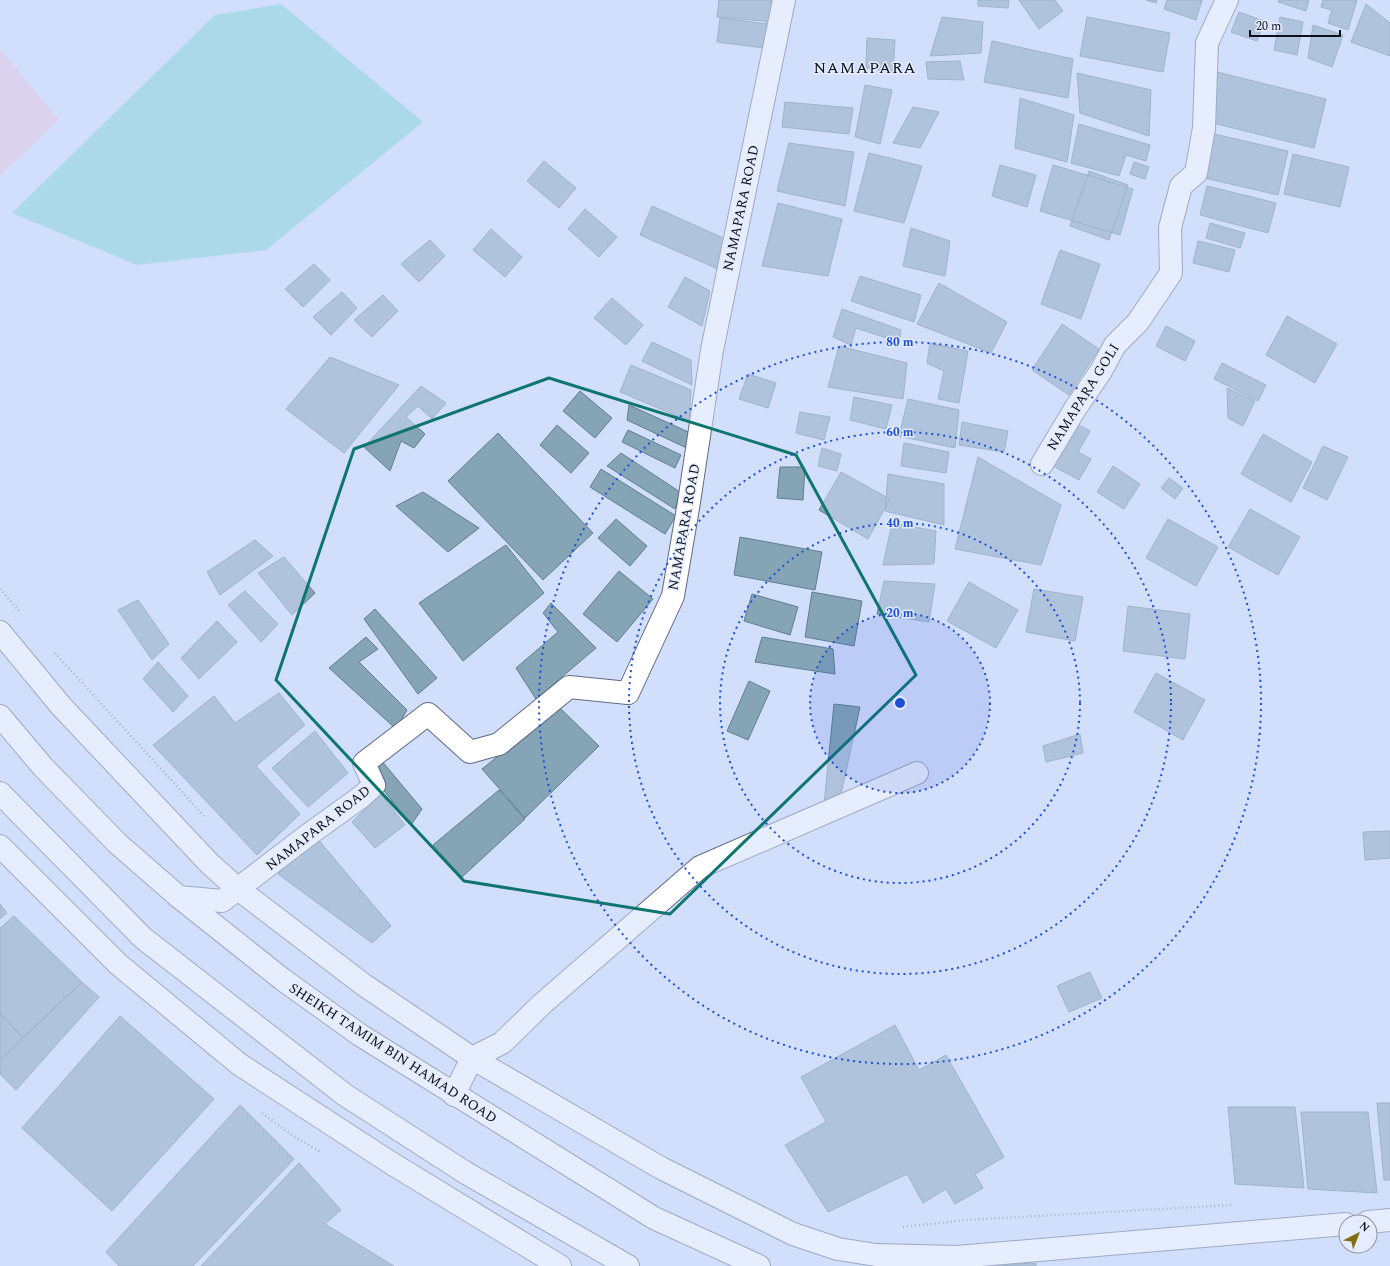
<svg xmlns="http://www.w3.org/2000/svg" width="1390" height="1266" font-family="Spectral,serif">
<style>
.green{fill:#e6c4de}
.water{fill:#7dd3d6}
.building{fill:#85a5b6;stroke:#607e8f}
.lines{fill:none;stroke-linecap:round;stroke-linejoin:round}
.minor-casing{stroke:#5f6a83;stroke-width:24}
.major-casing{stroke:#5f6a83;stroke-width:24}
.path{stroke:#6f778b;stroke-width:2.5;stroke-dasharray:1 3;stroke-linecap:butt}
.minor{stroke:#fff;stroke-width:22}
.major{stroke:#fff;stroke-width:22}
.marked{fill:none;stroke:#0f766e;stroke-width:3;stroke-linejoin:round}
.ring{fill:none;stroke:#1d4ed8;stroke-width:2;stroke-dasharray:2 4}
.labels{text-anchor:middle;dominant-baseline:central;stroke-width:3;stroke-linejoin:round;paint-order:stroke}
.street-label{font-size:14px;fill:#0c101a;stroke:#e4ecfe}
.quarter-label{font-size:16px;letter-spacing:1px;fill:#0c101a;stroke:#e4ecfe}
.centre{fill:#1d4ed8;stroke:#e4ecfe;stroke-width:2}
.ring-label{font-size:12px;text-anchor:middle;font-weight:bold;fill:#1d4ed8;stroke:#e4ecfe;stroke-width:3;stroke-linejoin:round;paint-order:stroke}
</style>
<rect width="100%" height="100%" fill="#d2dffc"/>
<path class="green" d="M0,49L59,120L0,176Z"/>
<path class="water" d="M281,4L423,122L266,250L137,265L12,213L215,15Z"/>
<path class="building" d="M719,0H777L775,22L717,17Z
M978,0H1009L1008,8L978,6Z
M1019,0H1055L1063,11L1039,29Z
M1146,0H1157L1156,3Z
M1167,0H1202L1196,20L1164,9Z
M1279,0H1309L1306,11L1278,2Z
M1323,0H1357L1348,30L1328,23L1332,10L1321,7Z
M1366,4L1390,23V56L1351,42Z
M1239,12L1264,21L1257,41L1231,32Z
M942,17L983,22L981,53L930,56Z
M1087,17L1170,33L1163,72L1080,56Z
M1280,17L1303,22L1297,55L1274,50Z
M720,18L768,24L764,48L717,42Z
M1313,25L1343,35L1332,67L1308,58Z
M867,38L895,40L893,72L866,68Z
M992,41L1073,59L1068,98L984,82Z
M960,61L964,80L928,79L926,62Z
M1217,72L1326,99L1314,148L1205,121Z
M1077,73L1151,90L1149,136L1080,113Z
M865,85L892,90L880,144L855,137Z
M1020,98L1074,115L1067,162L1015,148Z
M785,102L853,108L849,134L782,127Z
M913,107L939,112L920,148L893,143Z
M1079,124L1150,145L1146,161L1126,155L1119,176L1071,163Z
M1210,133L1288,151L1278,195L1200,177Z
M789,143L854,152L845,206L777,191Z
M869,153L922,166L904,223L854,211Z
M1293,154L1349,167L1340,207L1284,194Z
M544,161L576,188L559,208L527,181Z
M1134,162L1149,167L1145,179L1130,174Z
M1000,165L1036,175L1027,207L992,196Z
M1053,165L1133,189L1120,235L1040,211Z
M1089,171L1128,185L1109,240L1070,226Z
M1207,186L1276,203L1268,233L1200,215Z
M778,203L842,219L828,276L762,266Z
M652,206L730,241L718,269L640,235Z
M585,209L617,237L599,257L568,229Z
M1210,223L1245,233L1240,248L1206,238Z
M911,228L950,241L945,276L903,266Z
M491,229L522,257L505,277L473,250Z
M430,240L445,256L419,282L401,264Z
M1198,241L1235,250L1229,272L1193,263Z
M1060,250L1100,264L1081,319L1041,304Z
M314,264L330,280L303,307L285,289Z
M860,276L921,295L914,322L851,301Z
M685,277L710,291L702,326L668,307Z
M939,283L1007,322L991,353L917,324Z
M342,292L357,308L331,335L313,317Z
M383,295L398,311L372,337L354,320Z
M612,298L643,325L626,345L594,318Z
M842,309L901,330L899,342L856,328L851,345L833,337Z
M1287,316L1337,344L1315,383L1266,355Z
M1062,324L1099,349L1069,395L1032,370Z
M1166,326L1195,341L1185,361L1156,346Z
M652,342L691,360L692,385L642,361Z
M930,343L968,351L959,403L938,399L944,371L927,363Z
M839,346L907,363L903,399L828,387Z
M330,357L399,385L344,453L286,409Z
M1222,363L1266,385L1258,401L1214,379Z
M631,365L691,390L689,421L620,392Z
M748,374L776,383L768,408L739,399Z
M421,386L446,403L432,419L418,406L406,417L425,434L414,448L401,441L390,471L364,447Z
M1227,388L1255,401L1243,426L1228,418Z
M580,391L612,418L595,438L563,411Z
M854,397L892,405L886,429L850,420Z
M908,399L959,410L955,448L899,436Z
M629,405L695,435L693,451L627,420Z
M800,412L830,417L824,440L796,433Z
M962,422L1008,431L1004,452L959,445Z
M1073,422L1090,431L1078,452L1091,459L1079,480L1051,465Z
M557,425L589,453L571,473L540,445Z
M628,430L681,455L675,468L622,442Z
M498,433L593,533L543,580L448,481Z
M1263,434L1312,462L1291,502L1241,474Z
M904,443L949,452L946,473L901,466Z
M1323,446L1348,457L1327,500L1303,488Z
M822,448L841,454L837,471L818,466Z
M621,453L680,492L675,509L607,466Z
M978,457L1061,505L1041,565L955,549Z
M1113,466L1140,484L1124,509L1097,492Z
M780,467H805L803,500L777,498Z
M601,469L676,516L665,534L590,487Z
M841,472L890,499L868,539L819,510Z
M888,474L944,484V525L885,511Z
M1169,478L1183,488L1175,499L1161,488Z
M423,492L479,528L448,552L396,506Z
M1250,509L1300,537L1278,575L1228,547Z
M616,519L647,546L630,566L598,538Z
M1168,519L1218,547L1196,586L1146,558Z
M892,523L936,531L934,564L883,565Z
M740,537L822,552L815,590L734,575Z
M255,540L273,556L220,595L207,572Z
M506,545L544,593L463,661L419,603Z
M284,557L315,593L292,615L258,573Z
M619,571L653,599L617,642L583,614Z
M884,581L935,584L929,622L877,614Z
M969,582L1018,610L996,648L947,621Z
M1034,589L1083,597L1075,641L1026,632Z
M245,591L278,624L261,642L228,605Z
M812,592L862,601L854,646L805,637Z
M752,594L798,607L790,635L744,621Z
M138,600L169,644L152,660L118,610Z
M551,603L596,648L536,699L516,668L558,632L543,613Z
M1128,606L1190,614L1185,659L1123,651Z
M375,609L437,678L418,694L364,619Z
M217,621L237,642L199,679L181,658Z
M366,637L378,649L359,662L407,710L396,729L329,668Z
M762,637L833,649L835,674L755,662Z
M158,662L188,696L173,712L143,679Z
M1156,673L1205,700L1183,740L1134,712Z
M749,681L770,691L748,740L727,731Z
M279,693L305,725L256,766L300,814L257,855L153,745L214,696L235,723Z
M834,704L860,707L840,799L824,804Z
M559,707L599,746L525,818L482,769Z
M315,731L348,773L308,807L272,768Z
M1080,734L1083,753L1046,762L1043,746Z
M381,760L422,809L411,825L385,792L377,766Z
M499,790L525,819L462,877L433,845Z
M381,794L405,825L375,848L352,822Z
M1390,831V858L1365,860L1363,832Z
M316,837L391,926L372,943L278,874Z
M0,904L7,913L0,919Z
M14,916L82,982L23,1038L0,1013V928Z
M1090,972L1102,998L1069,1012L1057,986Z
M82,982L99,997L16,1090L0,1074V1060Z
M0,1013L23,1038L0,1060Z
M120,1016L214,1099L112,1211L22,1128Z
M895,1025L919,1070L946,1055L1004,1157L975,1174L983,1188L955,1204L946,1189L923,1203L907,1174L828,1212L785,1145L826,1122L801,1077Z
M1377,1103H1390V1180H1384Z
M240,1105L294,1159L193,1266H119L106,1252Z
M1228,1107H1295L1304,1188L1235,1184Z
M1301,1112H1368L1377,1193L1308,1189Z
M299,1163L341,1210L325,1224L394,1266H201Z
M1036,1263V1266H972Z"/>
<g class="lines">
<defs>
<path id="minor" d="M1042,464L1075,409L1101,371L1115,345L1138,322L1171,273L1170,228L1181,186L1196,173L1204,128L1207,43L1227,0
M179,897L222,901L308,835L361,797L374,785L364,763L428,714L470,752L499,744L569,687L628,693L673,596L689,502L712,350L784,0
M454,1095L472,1058L502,1043L542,1004L700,867L917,773"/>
<path id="major" d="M0,632L61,706L210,864L238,889L364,985L472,1058L661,1168L793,1234L838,1249L876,1255L957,1257L1346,1224
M0,716L43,767L117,843L179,897L282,979L360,1035L654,1218L759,1266
M0,793L143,938L345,1095L466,1173L628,1266
M0,846L118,964L239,1064L391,1163L560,1266
M1368,1222L1390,1220"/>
</defs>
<use href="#minor" class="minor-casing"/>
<use href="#major" class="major-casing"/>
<path class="path" d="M0,589L19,611
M55,653L204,816
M262,1113L296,1138L321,1152
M903,1227L966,1220L1232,1205"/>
<use href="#minor" class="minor"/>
<use href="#major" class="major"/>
</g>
<path d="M0 0H1390V1266H0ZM549,378L796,455L916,675L670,914L464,881L276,680L354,449Z" fill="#d2dffc" fill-opacity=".55" fill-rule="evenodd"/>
<path class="marked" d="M549,378L796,455L916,675L670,914L464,881L276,680L354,449Z"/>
<circle cx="900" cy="703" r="90" fill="#1d4ed8" fill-opacity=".12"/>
<g class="ring">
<circle cx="900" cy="703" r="90"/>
<circle cx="900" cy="703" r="180"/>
<circle cx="900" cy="703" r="271"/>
<circle cx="900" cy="703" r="361"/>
</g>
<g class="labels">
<g class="street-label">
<text transform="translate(741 208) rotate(-78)">NAMAPARA ROAD</text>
<text transform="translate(1083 397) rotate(-58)">NAMAPARA GOLI</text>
<text transform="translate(684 527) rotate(-80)">NAMAPARA ROAD</text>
<text transform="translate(318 828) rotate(-38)">NAMAPARA ROAD</text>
<text transform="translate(393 1053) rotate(33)">SHEIKH TAMIM BIN HAMAD ROAD</text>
</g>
<g class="quarter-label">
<text x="865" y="68">NAMAPARA</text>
</g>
</g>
<circle cx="900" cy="703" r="6" class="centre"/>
<g class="ring-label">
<text x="900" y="346">80 m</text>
<text x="900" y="436">60 m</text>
<text x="900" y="527">40 m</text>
<text x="900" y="617">20 m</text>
</g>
<g transform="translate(1358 1234) rotate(42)"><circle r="19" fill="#e4ecfe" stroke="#8e94a3"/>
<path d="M0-3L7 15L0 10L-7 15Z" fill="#816f0d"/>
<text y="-6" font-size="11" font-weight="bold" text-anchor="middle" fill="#0c101a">N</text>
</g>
<path d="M1250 30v6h90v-6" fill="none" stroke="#0c101a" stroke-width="2"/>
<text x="1256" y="30" font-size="12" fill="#0c101a" stroke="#e4ecfe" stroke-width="3" paint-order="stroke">20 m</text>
</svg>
